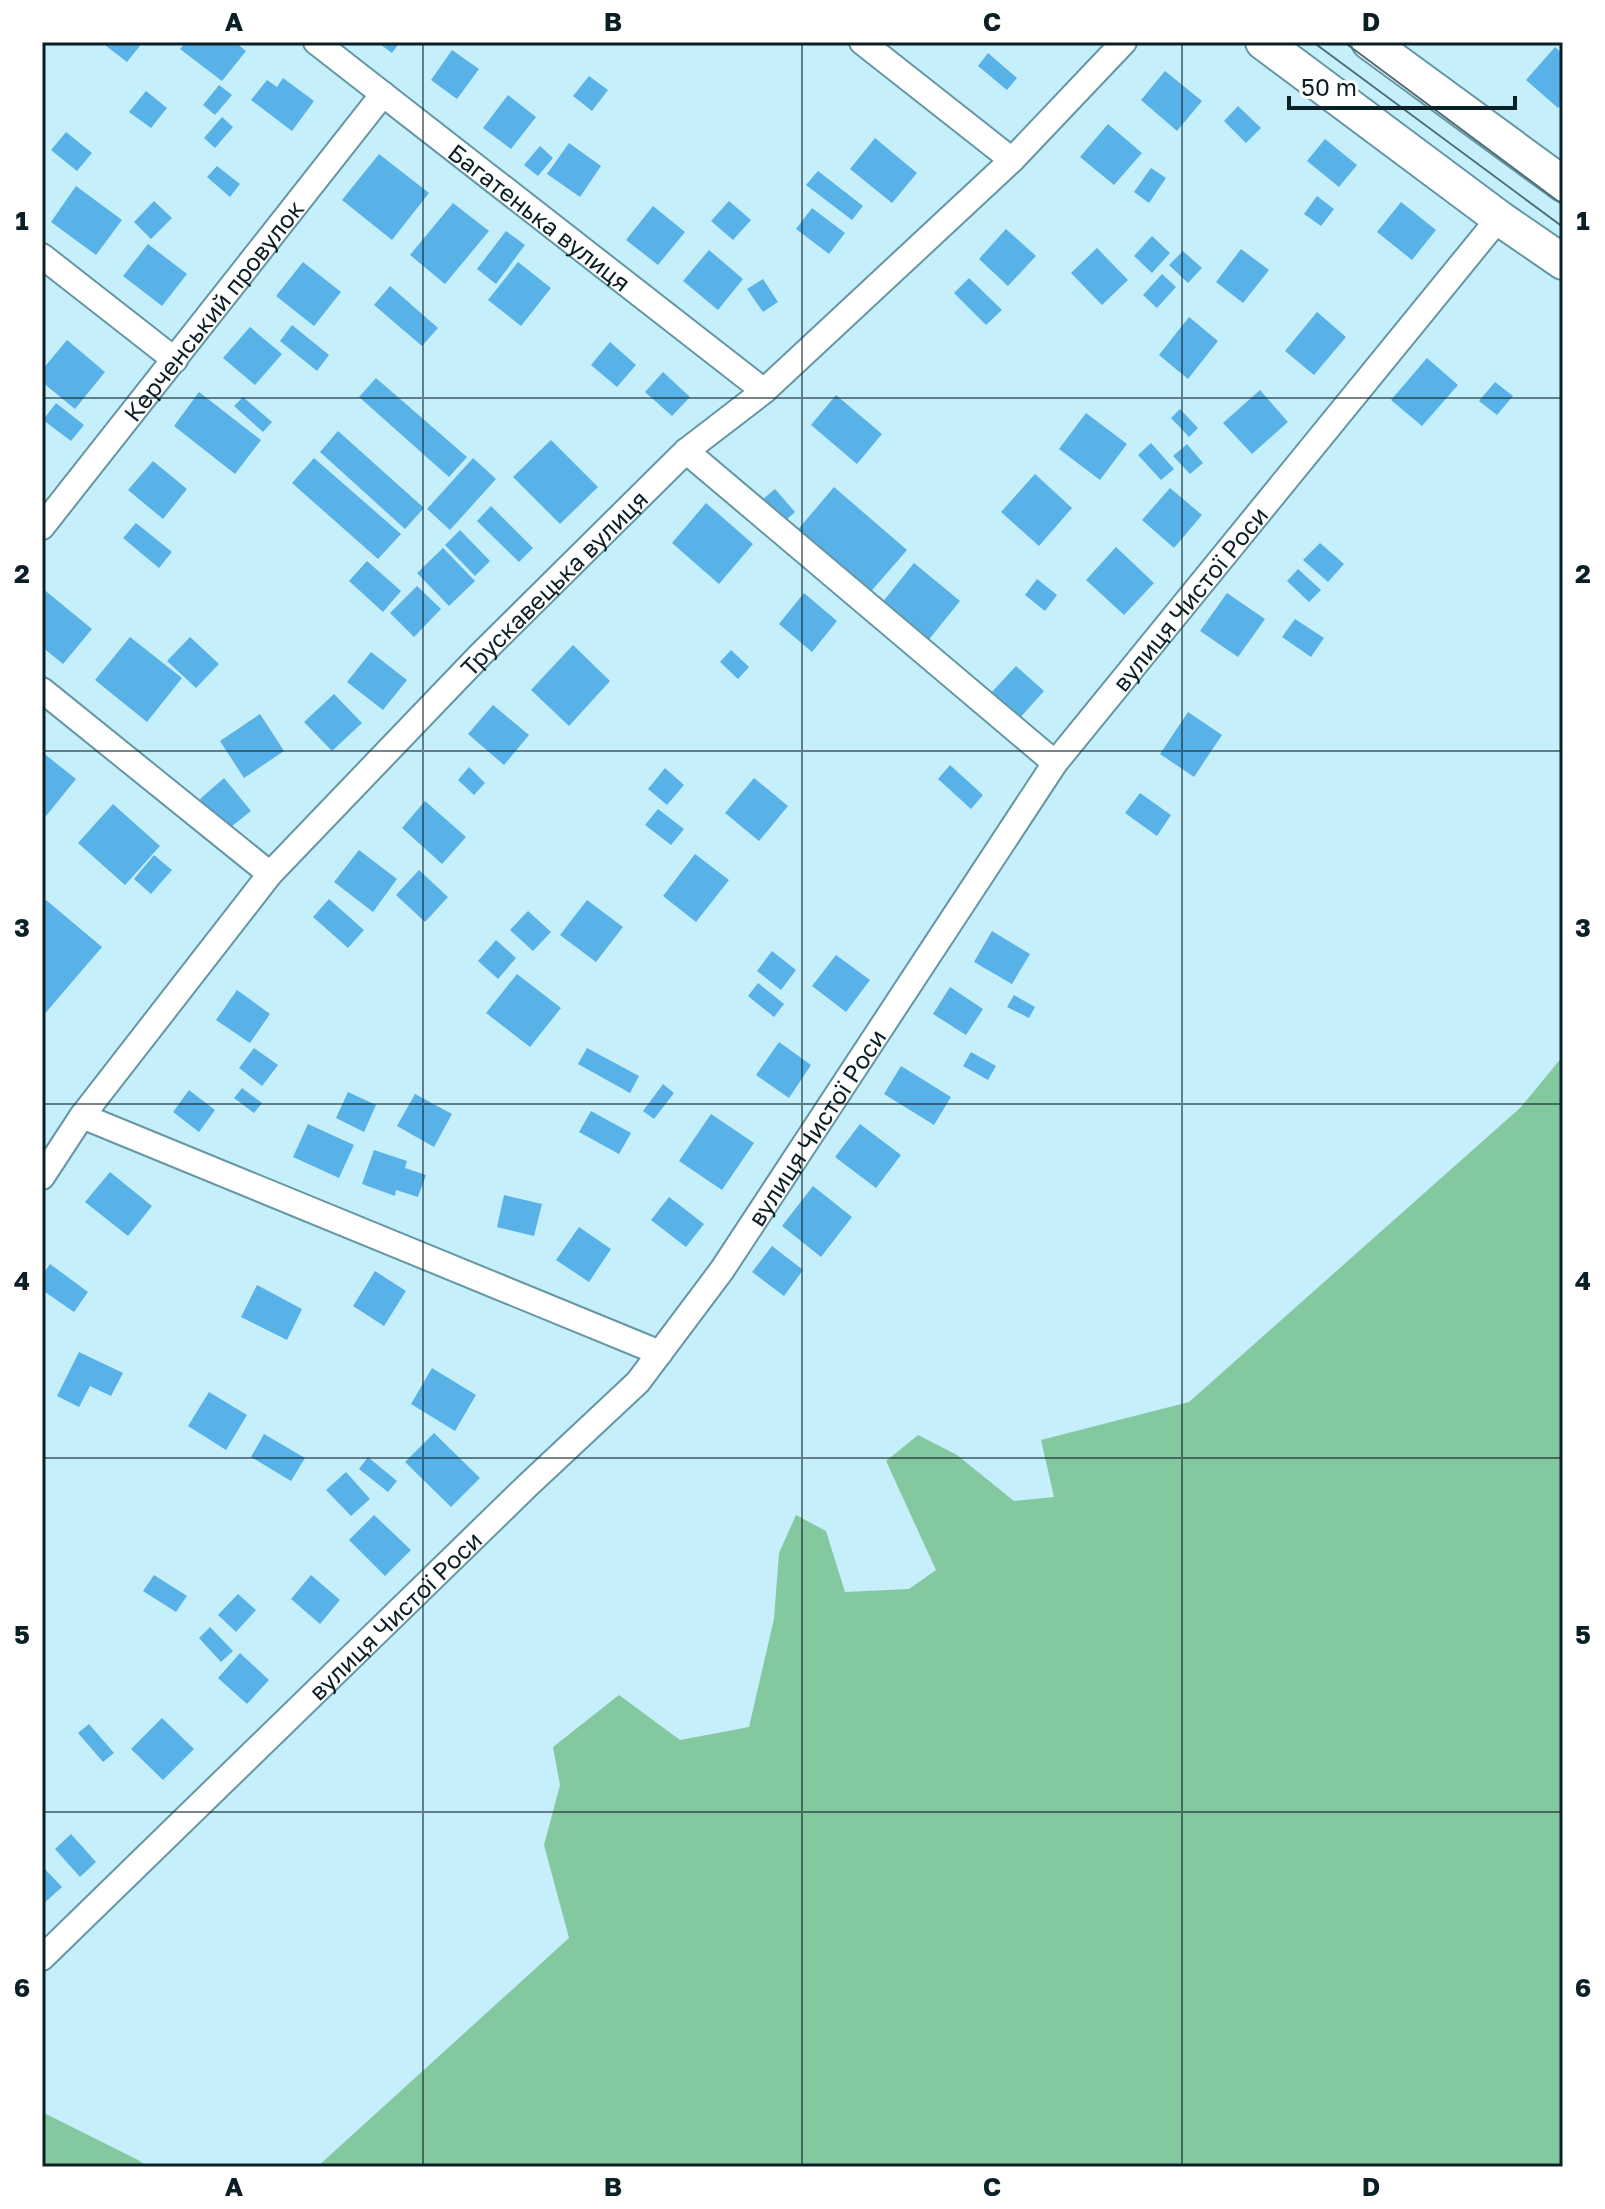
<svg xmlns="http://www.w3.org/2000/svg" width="1605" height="2209" font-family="'Golos Text',sans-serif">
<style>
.green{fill:#84c8a0}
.building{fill:#59b2e7}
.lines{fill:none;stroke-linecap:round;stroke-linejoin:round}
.street-casing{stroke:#6496a4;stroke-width:28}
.secondary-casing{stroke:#6496a4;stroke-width:38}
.street{stroke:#fff;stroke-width:24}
.secondary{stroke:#fff;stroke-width:34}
.tram{stroke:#506d75;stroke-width:2}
.grid{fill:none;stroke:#0b2026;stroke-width:2;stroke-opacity:0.55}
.labels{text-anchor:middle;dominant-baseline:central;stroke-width:6;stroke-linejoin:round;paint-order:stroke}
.street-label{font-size:24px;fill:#0b2026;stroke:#fff}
.neatline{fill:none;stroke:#0b2026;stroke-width:3}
.grid-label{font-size:26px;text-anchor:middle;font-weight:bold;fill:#0b2026}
</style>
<rect width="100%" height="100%" fill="#c6effc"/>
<path class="green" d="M1563,1056V2167H317L569,1938L544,1845L560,1785L553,1747L619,1695L680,1740L749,1727L774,1619L779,1553L796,1515L826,1531L845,1592L909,1589L936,1570L886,1461L918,1435L957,1455L1014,1501L1054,1497L1041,1440L1189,1402L1520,1108Z
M42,2112L140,2161L146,2167H42Z"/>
<path class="building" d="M101,42H143L127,62Z
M186,42H235L246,51L222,81L180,49Z
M377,42H400L392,53Z
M1555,47L1563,54V103L1558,108L1526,80Z
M452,50L479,69L457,99L431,80Z
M988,53L1017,78L1007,90L978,66Z
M1165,71L1202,101L1177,131L1141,100Z
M589,76L608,90L592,111L573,96Z
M283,78L314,101L292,131L251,100L267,80L277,87Z
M219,85L232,95L215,115L203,105Z
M146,91L167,108L151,128L129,112Z
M508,95L536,117L511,149L483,128Z
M1238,106L1261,128L1246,143L1224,121Z
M222,117L233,127L215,148L204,138Z
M1108,124L1142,153L1114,185L1080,157Z
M66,132L92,153L77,171L51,150Z
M875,138L917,173L892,203L850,169Z
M1325,139L1357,165L1339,187L1307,161Z
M569,143L601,166L580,197L547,174Z
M540,146L553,158L538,176L524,165Z
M379,154L429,193L392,240L342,200Z
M217,166L240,184L230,197L207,177Z
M1151,168L1166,178L1149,203L1134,192Z
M818,171L863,206L852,220L806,185Z
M76,186L122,220L96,255L51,222Z
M1317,196L1334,209L1321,226L1304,214Z
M154,201L172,218L151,239L134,222Z
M729,201L751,220L733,240L711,221Z
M1401,202L1436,230L1412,260L1377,232Z
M453,203L489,231L445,284L410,255Z
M653,206L685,232L658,265L626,240Z
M812,208L845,233L829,254L796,229Z
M1006,229L1036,256L1008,286L979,259Z
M506,231L525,245L496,284L477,269Z
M1152,236L1170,253L1152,273L1134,256Z
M148,244L187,274L162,306L123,276Z
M1097,248L1128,280L1102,305L1071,273Z
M1241,249L1269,270L1243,303L1216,282Z
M709,250L743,279L718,310L683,281Z
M1183,251L1202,268L1188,283L1169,265Z
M303,262L341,292L314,326L276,296Z
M518,262L551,288L521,326L488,300Z
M1162,274L1176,287L1157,308L1143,295Z
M969,278L1002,310L986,325L954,293Z
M763,279L778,302L763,312L747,289Z
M390,286L438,328L422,346L374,305Z
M1317,312L1346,337L1314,375L1285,351Z
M1189,317L1218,341L1188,379L1159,355Z
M292,325L329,355L317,371L280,341Z
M250,327L282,354L255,385L223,358Z
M67,340L105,372L75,409L42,382V370Z
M610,342L636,365L617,387L591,365Z
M1427,358L1458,385L1422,426L1391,400Z
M663,372L690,397L672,416L645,392Z
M376,378L467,457L449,477L359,397Z
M1495,382L1513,396L1497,415L1479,401Z
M1260,390L1288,422L1252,454L1223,423Z
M199,392L261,440L235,474L174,426Z
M836,395L882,434L857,464L811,425Z
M243,397L272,422L263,432L234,406Z
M56,403L84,425L71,441L43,420Z
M1180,409L1198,428L1189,437L1171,418Z
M1086,413L1127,444L1100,480L1059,449Z
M338,431L424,508L405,529L320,452Z
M551,440L598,487L560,524L513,477Z
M1151,443L1174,469L1161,480L1138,455Z
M1187,444L1203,463L1190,474L1173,456Z
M314,458L401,534L378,559L292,483Z
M473,458L496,479L450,530L427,509Z
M153,461L187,489L163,519L128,490Z
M1035,474L1072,508L1039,546L1001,512Z
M834,487L907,550L867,596L795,533Z
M1170,488L1202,515L1174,548L1142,520Z
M775,489L795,512L777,528L757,504Z
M706,503L753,544L719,584L672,543Z
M491,506L533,548L519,562L477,521Z
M136,523L172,552L159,568L123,538Z
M460,530L490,561L475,576L445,545Z
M1320,543L1344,564L1328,582L1303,560Z
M1116,547L1154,583L1124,615L1086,580Z
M443,548L475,581L449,606L417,573Z
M367,561L401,591L383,612L349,581Z
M914,563L960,601L927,642L881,604Z
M1298,569L1321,590L1309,602L1287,581Z
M1037,579L1057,595L1045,611L1025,595Z
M417,586L441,609L414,637L390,613Z
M42,588L92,629L63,664L42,647Z
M804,593L837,621L812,652L779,624Z
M1227,593L1265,619L1238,657L1200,631Z
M1295,619L1324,638L1311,657L1282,637Z
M130,637L182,678L147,722L95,680Z
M190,637L219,664L196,688L167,661Z
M573,645L610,681L569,726L531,690Z
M731,650L749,667L738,679L720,662Z
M371,652L407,680L383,710L347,682Z
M1016,666L1044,691L1018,720L990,694Z
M334,694L362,723L332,751L304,722Z
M493,705L529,735L504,765L468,734Z
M1188,712L1222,735L1194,777L1160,754Z
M260,714L284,751L244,778L220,741Z
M42,752L76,779L46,816L42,813Z
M950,765L983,795L971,809L938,779Z
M469,767L485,783L474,795L458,780Z
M665,768L684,785L667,805L648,789Z
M224,778L251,811L226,831L200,799Z
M754,778L788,806L759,841L725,813Z
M1140,793L1171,815L1157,836L1125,813Z
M425,801L466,837L442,864L402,828Z
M113,804L160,846L125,885L78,843Z
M658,809L684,829L671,845L645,825Z
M359,850L397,879L373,912L334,882Z
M695,854L729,880L696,922L663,896Z
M154,855L172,870L151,894L134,879Z
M419,870L448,897L425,922L396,895Z
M329,899L364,930L348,948L313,917Z
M46,900L102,947L42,1017V905Z
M587,900L623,927L596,962L560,935Z
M528,911L551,932L533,951L510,930Z
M992,931L1030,954L1012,984L974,962Z
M496,940L516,958L498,979L478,961Z
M772,951L796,970L781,990L757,971Z
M836,955L870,980L846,1012L812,986Z
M517,974L561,1008L530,1047L486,1013Z
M758,983L784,1004L774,1017L748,996Z
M950,987L983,1009L966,1035L933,1014Z
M237,990L270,1014L250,1043L216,1020Z
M1014,995L1035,1007L1029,1018L1007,1007Z
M779,1042L811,1065L789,1098L756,1075Z
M254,1048L278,1065L262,1086L239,1068Z
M587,1048L639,1076L630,1093L578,1064Z
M971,1052L996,1066L988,1080L963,1066Z
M901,1066L951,1097L934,1125L884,1094Z
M663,1084L674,1093L654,1119L643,1111Z
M242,1088L262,1103L254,1113L234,1098Z
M189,1090L215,1110L199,1132L173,1112Z
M348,1092L376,1105L364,1132L336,1118Z
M415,1094L452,1114L434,1147L397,1126Z
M591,1111L631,1133L619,1154L579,1132Z
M711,1114L754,1143L722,1190L679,1161Z
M308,1124L354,1145L339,1178L293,1157Z
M860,1124L901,1155L876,1188L835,1157Z
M374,1150L407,1161L405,1168L426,1175L418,1197L396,1190L395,1196L362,1184Z
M110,1172L152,1206L128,1236L85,1202Z
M813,1186L852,1217L821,1257L782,1226Z
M504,1195L542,1204L534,1236L497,1227Z
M669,1197L704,1224L686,1247L651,1220Z
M579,1227L611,1249L589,1282L556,1260Z
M772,1246L803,1270L784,1296L752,1272Z
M50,1264L88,1292L74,1312L42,1290V1275Z
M375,1271L406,1291L384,1326L353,1306Z
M257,1285L302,1309L287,1340L241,1317Z
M79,1352L123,1373L111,1396L90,1386L79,1407L57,1396Z
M432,1368L476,1395L455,1431L411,1404Z
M209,1392L247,1415L226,1450L188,1426Z
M434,1433L480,1478L451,1507L405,1462Z
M264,1434L305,1458L291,1481L251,1457Z
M368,1457L397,1481L388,1492L359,1469Z
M346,1472L370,1499L351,1516L326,1490Z
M374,1515L411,1550L385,1576L349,1540Z
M154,1575L187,1596L176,1612L143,1591Z
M311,1575L340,1600L320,1624L291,1599Z
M238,1594L256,1610L236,1632L218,1615Z
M210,1627L233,1651L221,1662L199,1638Z
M240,1653L269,1680L247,1704L218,1678Z
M162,1718L194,1749L163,1780L131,1749Z
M89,1724L114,1753L103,1762L78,1733Z
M71,1834L96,1862L80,1877L55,1849Z
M42,1866L62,1887L42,1905Z"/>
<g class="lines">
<defs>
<g id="street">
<path id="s1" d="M316,42L764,391"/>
<path d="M862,42L1012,160"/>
<path d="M42,256L175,360"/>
<path d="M686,451L1055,763"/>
<path id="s2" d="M42,527L383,94"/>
<path d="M42,690L270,874"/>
<path d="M82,1116L660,1353"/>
<path id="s3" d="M42,1177L82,1116L270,874L480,655L686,451L764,391L1012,160L1124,42"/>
<path id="s4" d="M42,1958L527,1486L638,1382L722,1270L1055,763L1499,218"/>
</g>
<path id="secondary" d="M1263,42L1499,218L1563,262
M1369,42L1563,184"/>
</defs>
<use href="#street" class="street-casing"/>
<use href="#secondary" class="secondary-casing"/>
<use href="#street" class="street"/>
<use href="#secondary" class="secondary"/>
<path class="tram" d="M1313,42L1563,227
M1344,42L1563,205"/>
</g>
<path class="grid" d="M423,42V2167M802,42V2167M1182,42V2167M42,398H1563M42,751H1563M42,1104H1563M42,1458H1563M42,1812H1563"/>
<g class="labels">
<g class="street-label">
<text stroke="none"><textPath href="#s1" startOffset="284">Багатенька вулиця</textPath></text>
<text stroke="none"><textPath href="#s2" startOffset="276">Керченський провулок</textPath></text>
<text stroke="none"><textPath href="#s3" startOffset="786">Трускавецька вулиця</textPath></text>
<text stroke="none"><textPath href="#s4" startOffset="1788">вулиця Чистої Роси</textPath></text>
<text stroke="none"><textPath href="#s4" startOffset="1140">вулиця Чистої Роси</textPath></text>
<text stroke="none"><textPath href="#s4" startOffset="492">вулиця Чистої Роси</textPath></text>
</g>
</g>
<rect width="1605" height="2209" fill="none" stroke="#ffffff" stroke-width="88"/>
<path d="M1289 96v12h226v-12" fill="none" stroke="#0b2026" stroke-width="4"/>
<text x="1301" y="96" font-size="24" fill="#0b2026" stroke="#ffffff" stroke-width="6" paint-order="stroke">50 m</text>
<rect x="44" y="44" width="1517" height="2121" class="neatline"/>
<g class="grid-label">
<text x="234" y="31">A</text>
<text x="613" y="31">B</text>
<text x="992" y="31">C</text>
<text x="1371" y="31">D</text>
<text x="22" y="230">1</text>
<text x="1583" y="230">1</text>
<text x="22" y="583">2</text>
<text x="1583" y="583">2</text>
<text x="22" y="937">3</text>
<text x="1583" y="937">3</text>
<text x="22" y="1290">4</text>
<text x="1583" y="1290">4</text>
<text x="22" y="1644">5</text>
<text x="1583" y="1644">5</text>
<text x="22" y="1997">6</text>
<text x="1583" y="1997">6</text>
<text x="234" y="2196">A</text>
<text x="613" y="2196">B</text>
<text x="992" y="2196">C</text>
<text x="1371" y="2196">D</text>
</g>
</svg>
